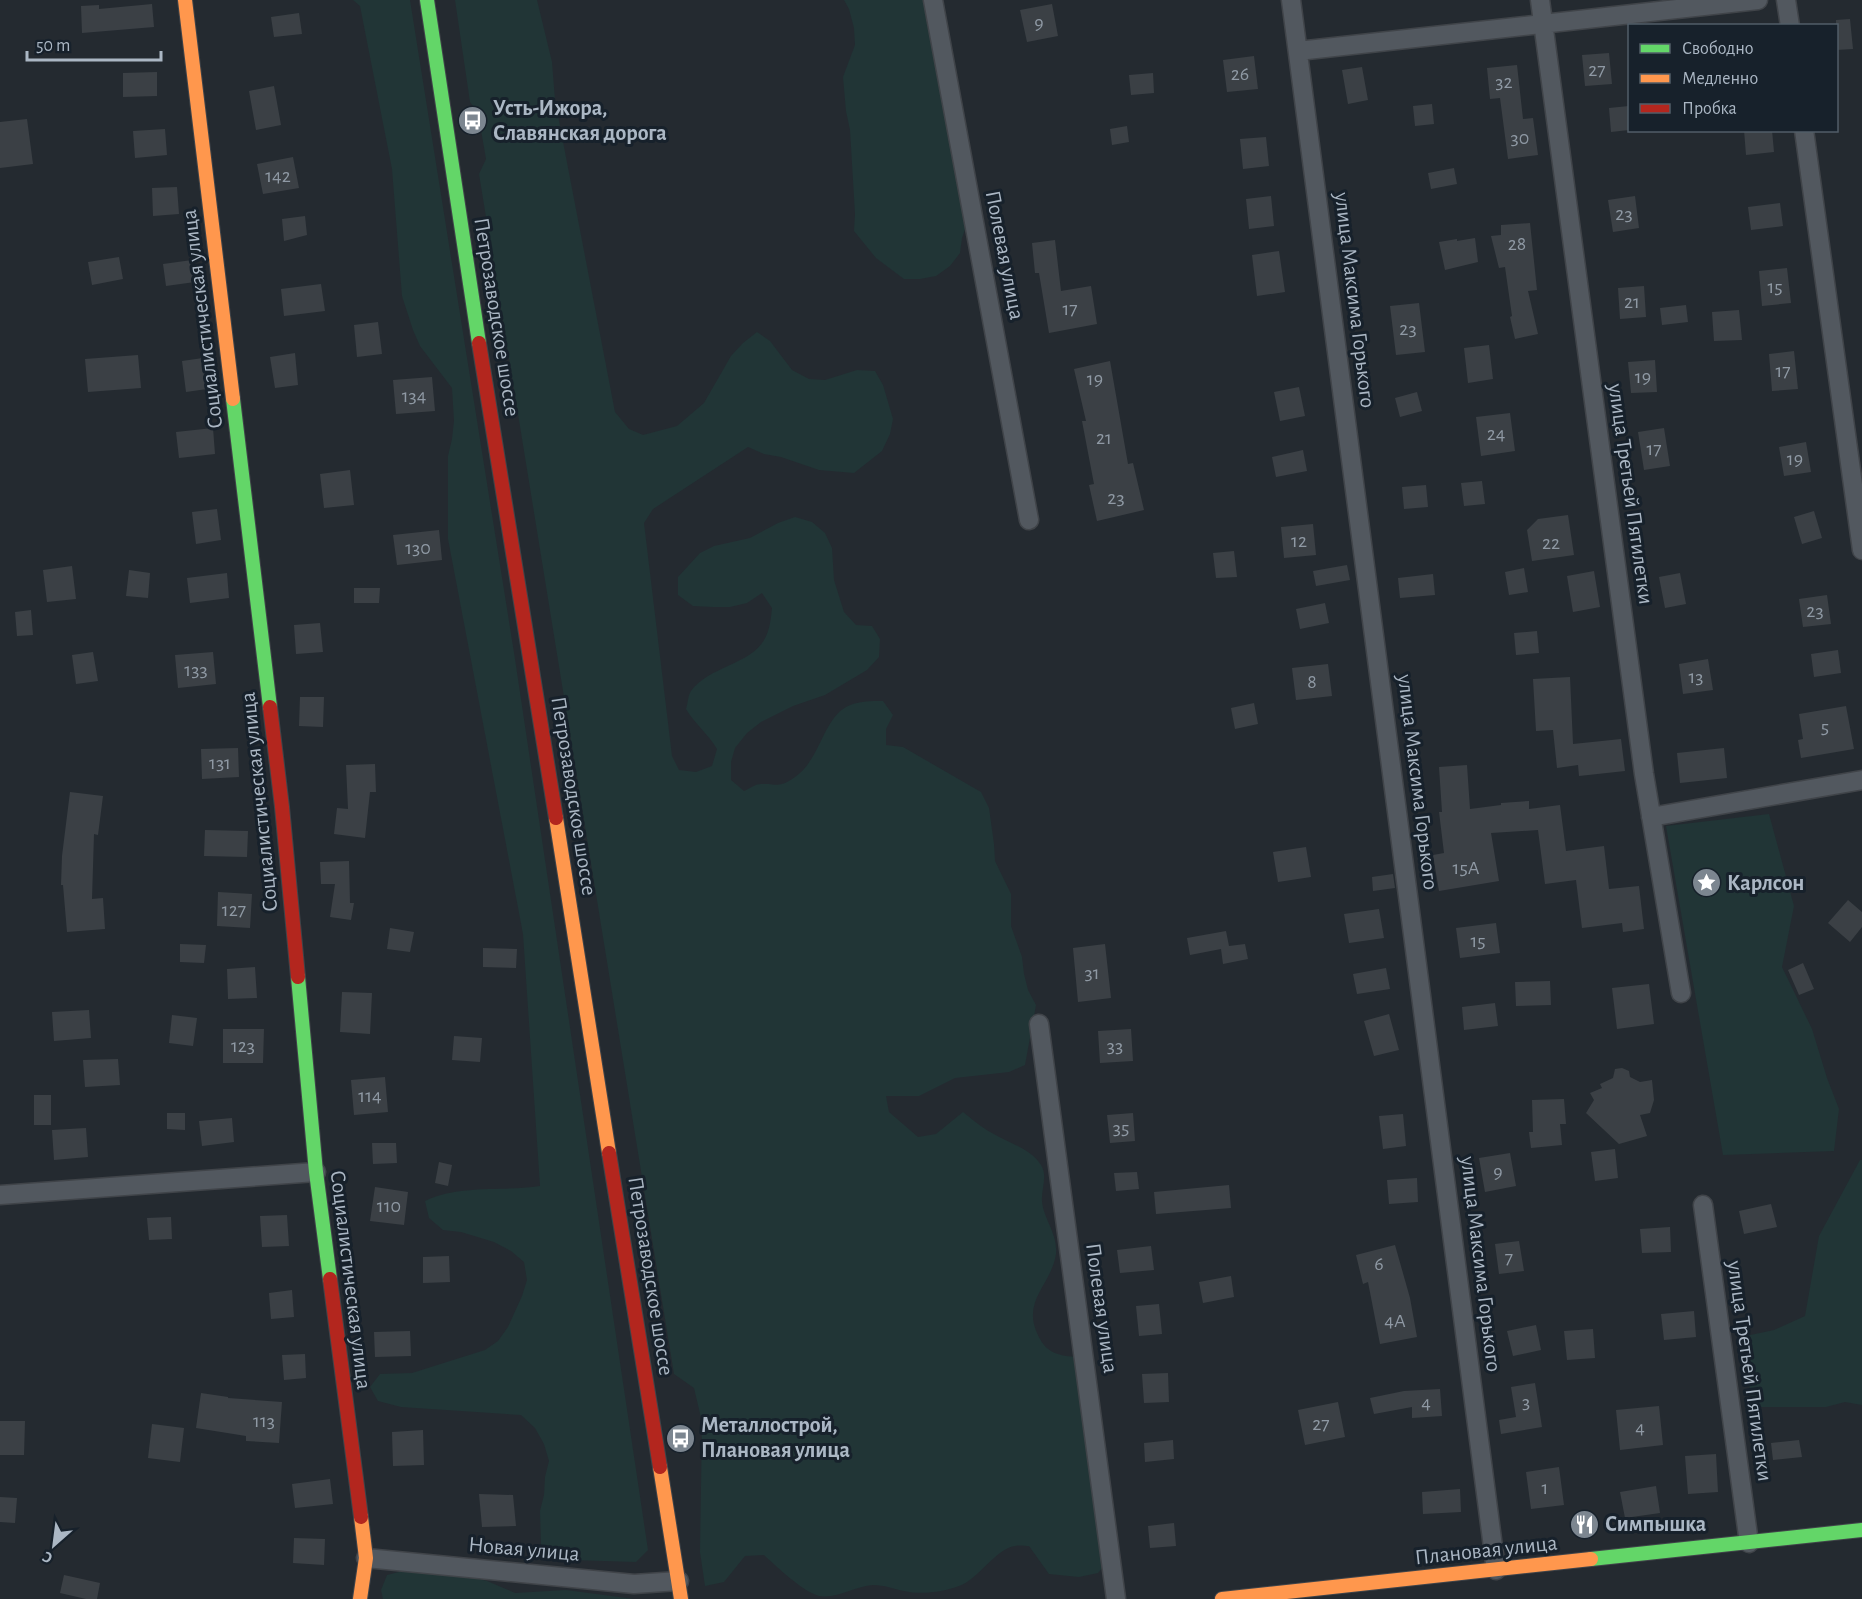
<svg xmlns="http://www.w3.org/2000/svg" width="1862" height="1599" font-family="'Alegreya Sans',sans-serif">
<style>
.green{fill:#213536}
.building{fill:#3b4045}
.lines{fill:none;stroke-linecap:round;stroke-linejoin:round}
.street-casing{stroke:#404449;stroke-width:21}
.fast-casing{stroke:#404449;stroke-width:16}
.slow-casing{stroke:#404449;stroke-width:16}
.jam-casing{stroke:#404449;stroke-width:16}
.street{stroke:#52585f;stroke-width:18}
.fast{stroke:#63d668;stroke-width:14}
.slow{stroke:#ff974d;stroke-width:14}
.jam{stroke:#b3261e;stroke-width:14}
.labels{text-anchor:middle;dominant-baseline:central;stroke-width:6;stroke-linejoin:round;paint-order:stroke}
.number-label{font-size:20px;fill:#8f99a4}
.poi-label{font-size:22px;font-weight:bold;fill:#abb7c4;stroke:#17212b;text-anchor:start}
.street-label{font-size:22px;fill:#abb7c4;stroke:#17212b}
</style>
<rect width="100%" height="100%" fill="#242a30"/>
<path class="green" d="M353,0H410L515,659L648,1550L636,1562L571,1560L554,1556L541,1545L540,1511L544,1495L545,1477L549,1461L544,1444L535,1428L521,1415L401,1407L378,1401L370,1387L380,1374L412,1373L485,1350L498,1341L508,1327L522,1296L527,1280L524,1262L511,1251L494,1242L461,1232L443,1230L429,1218L425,1201C461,1184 503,1192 540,1186L523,934L448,539V456L452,439L454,421L452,388L420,346L413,330L402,296L392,169L360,6Z
M455,0H537L552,62L555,100L615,412L629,429L643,435L677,426L704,403L731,356L743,343L757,332L770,341L792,370L809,379L825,380L857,370L875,371L883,385L893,419L890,434L882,451L854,473L819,470L781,457L764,454L748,447L653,509L644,523L672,756L679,770L696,772L712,766L717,749C708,734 695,724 686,709C688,703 688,695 691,691C708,667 751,664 764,640C770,630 771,618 772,608L762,593L747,603L730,607H713L693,606L678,595V577L700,553L714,546L750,538L778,523L795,517L812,522L825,533L832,548L834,580L844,612L856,625L872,626L880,639L879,657L867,670L825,695L793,706L761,722L747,733L735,748L731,762V780L744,791C749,789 755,784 761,784C778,783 778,789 795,777C820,760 823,720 846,707C857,701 871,701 883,701L893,715L886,729V745L903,747L981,792L989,808L994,844L995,861L1011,894V926L1022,957L1024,974L1028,990L1036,1005L1025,1065L1009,1072L955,1078L919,1096H886L889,1112L918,1137L936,1134L963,1112C972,1119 982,1128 992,1133C1009,1143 1031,1149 1041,1165C1048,1176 1041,1190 1042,1201C1043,1218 1058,1234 1056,1254C1051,1287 1019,1301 1040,1339C1048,1354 1061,1356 1078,1357L1109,1560L1098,1573L1079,1577L1049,1574L1029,1546C1025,1546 1019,1545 1015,1546C995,1549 979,1579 959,1586C943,1592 921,1595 904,1591C894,1589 884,1585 873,1585C855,1586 838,1599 819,1596C802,1591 777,1567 764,1555L745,1556L724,1582L705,1586L700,1552L702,1422L694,1388L674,1374L479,174L486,159L478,113L470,102Z
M844,0H926L969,218L962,238L960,253L950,266L936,276L920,279H904L876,258L854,231L855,214L850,130L846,111L843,77L855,45L854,28L849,9Z
M1769,814L1794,906L1782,967L1812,1029L1827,1078L1839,1109L1834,1151L1723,1155L1666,826Z
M1860,1160H1862V1405L1845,1402L1826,1407H1753L1741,1337L1774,1330L1805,1316L1819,1236Z
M403,1571L470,1577L487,1581L515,1593L566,1590L634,1599H383L381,1590L387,1575Z"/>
<path class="building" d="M152,4L154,27L82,33L81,6L99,5V9Z
M1052,4L1058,36L1027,42L1020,10Z
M299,13L302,34L274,37L271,17Z
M1850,19L1853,49L1836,50V20Z
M1609,53L1612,84L1585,86L1582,55Z
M1254,56L1258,89L1227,92L1223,60Z
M1517,65L1523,119L1533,118L1538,155L1508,159L1500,98L1490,99L1487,68Z
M1362,67L1368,100L1348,104L1342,70Z
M157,72V96L123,97V73Z
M1153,73L1154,93L1131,95L1129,75Z
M274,86L281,125L256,130L249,91Z
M1432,104L1434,124L1415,126L1413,106Z
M1629,106V130L1611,132L1609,108Z
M27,119L33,164L0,168V122Z
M1127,126L1129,142L1112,145L1110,129Z
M165,129L167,155L135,158L133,131Z
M1744,130H1772L1774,152L1746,155Z
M1266,137L1269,166L1243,169L1240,139Z
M293,157L299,188L263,194L257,164Z
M1454,168L1457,184L1431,189L1428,173Z
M177,187L179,214L153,216L152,188Z
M1271,196L1274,226L1249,229L1246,199Z
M1635,196L1639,228L1613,232L1608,200Z
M1780,203L1783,226L1751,230L1748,207Z
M305,216L307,235L284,241L282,219Z
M1530,223L1537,290L1528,291L1538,334L1515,339L1510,317L1512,316L1505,267L1499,268L1491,236L1501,235V225Z
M1475,238L1478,262L1445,270L1439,242L1457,239V241Z
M1055,240L1061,291L1091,286L1097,324L1049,333L1039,273H1035L1032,243Z
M1279,251L1285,292L1257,296L1252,255Z
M119,257L123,279L92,285L88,262Z
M192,260L195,282L166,286L163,264Z
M1787,268L1791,303L1762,306L1759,271Z
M321,284L325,311L284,316L281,289Z
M1644,286L1646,317L1620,319L1618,288Z
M1419,303L1425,352L1396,355L1390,306Z
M1686,305L1688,322L1662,325L1660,308Z
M1739,310L1742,340L1714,341L1712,312Z
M378,322L382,354L357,357L354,325Z
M1489,345L1493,379L1468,383L1464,348Z
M1794,351L1798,389L1772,391L1769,354Z
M295,353L298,385L275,388L270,357Z
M138,355L141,388L88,392L85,359Z
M203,358L207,389L186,392L182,361Z
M1655,360L1657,392L1631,393L1628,362Z
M1110,361L1128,464L1133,463L1144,510L1097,521L1089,485L1094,484L1082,421H1086L1074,369Z
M432,377L435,411L396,414L393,380Z
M1299,387L1305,416L1280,421L1274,392Z
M1417,392L1422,411L1400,417L1395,398Z
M1510,413L1515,451L1481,456L1476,417Z
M213,428L215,454L179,458L176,432Z
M1664,428L1670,466L1644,470L1638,432Z
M1806,442L1811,472L1784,476L1779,447Z
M1303,450L1307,471L1276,477L1272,457Z
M350,470L354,505L324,508L320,474Z
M1482,481L1485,504L1464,506L1461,483Z
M1426,485L1428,507L1404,509L1402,487Z
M217,509L221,540L196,544L192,512Z
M1814,511L1822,538L1802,544L1794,517Z
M1568,515L1574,555L1532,561L1527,530L1538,519Z
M1313,524L1316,555L1284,558L1281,527Z
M439,530L442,560L397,565L393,535Z
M1234,551L1237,577L1216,578L1213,553Z
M1347,565L1350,580L1316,586L1313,571Z
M72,566L76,599L47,602L43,570Z
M1524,568L1528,592L1509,595L1505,572Z
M129,570L150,573L148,598L126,596Z
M1594,571L1600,607L1573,612L1567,576Z
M227,573L229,598L190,603L187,578Z
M1680,573L1686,604L1665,608L1659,577Z
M1433,574L1435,595L1400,598L1398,578Z
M354,588H380L379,603H354Z
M1827,595L1831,624L1803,627L1799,599Z
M1325,603L1329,623L1300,629L1296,609Z
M31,610L33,635L17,636L15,612Z
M320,623L323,652L296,654L294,625Z
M1537,631L1539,653L1516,655L1514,633Z
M1838,650L1841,673L1814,677L1811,654Z
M93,652L98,681L76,684L72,655Z
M213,652L216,684L178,688L175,655Z
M1708,659L1713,690L1683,694L1679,664Z
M1328,664L1332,696L1296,700L1292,668Z
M1570,677L1573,744L1621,739L1625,771L1579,776L1578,765L1557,768L1553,730L1536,731L1533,679Z
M300,697H324L323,727L299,726Z
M1254,703L1258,724L1235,729L1231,708Z
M1846,706L1854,749L1801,758L1798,740L1803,739L1799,714Z
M238,748L239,777L202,779L201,749Z
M1724,748L1727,778L1680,783L1677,753Z
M375,764L376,792H370L365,838L334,834L337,808L348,809L346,765Z
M1467,765L1470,809L1501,805V803L1529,801V809L1560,805L1566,851L1604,846L1609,889L1639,886L1644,929L1623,932L1622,923L1582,928L1576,880L1545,884L1538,830L1491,833L1499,881L1439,891L1433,855L1444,853L1439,812H1442L1439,767Z
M70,792L103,796L98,835L94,834L92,899L103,898L105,929L67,932L63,885H61L62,856Z
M205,830L248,831L247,857L204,856Z
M1306,847L1311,877L1278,882L1273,852Z
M349,861L350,903H354L351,920L330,917L335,884H321L320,862Z
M1393,874L1395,888L1373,891L1372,877Z
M218,892L252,894L250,928L217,926Z
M1848,900L1862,912V927L1850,942L1828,923Z
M1379,909L1384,938L1349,943L1344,914Z
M1496,923L1500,953L1460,958L1456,928Z
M390,928L414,932L410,952L387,949Z
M1226,931L1229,946L1245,944L1248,959L1223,964L1221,949L1190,955L1187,938Z
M180,944L206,945L204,963L180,962Z
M1105,944L1111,998L1078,1002L1073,948Z
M483,948L517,949L516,968L483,967Z
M1803,963L1814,989L1799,995L1788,970Z
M255,967L257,998L228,999L227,969Z
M1386,968L1390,989L1357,994L1353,974Z
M1550,981L1551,1005L1516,1006L1515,982Z
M1649,984L1654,1024L1617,1029L1612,988Z
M342,992L372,993L370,1034L340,1032Z
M1495,1003L1498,1026L1464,1030L1462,1007Z
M89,1010L91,1038L54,1041L52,1012Z
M1389,1014L1399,1050L1374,1056L1364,1021Z
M172,1015L197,1018L193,1046L169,1043Z
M223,1029H264L263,1063H223Z
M1131,1029L1133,1061L1100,1063L1098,1031Z
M454,1036L482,1038L480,1062L452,1060Z
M118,1059L120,1085L85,1087L83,1060Z
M1622,1068L1629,1071L1630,1077L1640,1082L1652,1080L1654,1100L1650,1113L1640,1115L1647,1136L1619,1144L1586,1113L1594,1100L1590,1093L1602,1088L1600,1084L1613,1078L1615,1069Z
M385,1077L388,1112L354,1115L351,1080Z
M34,1095H51V1125H34Z
M1564,1099L1566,1124H1560L1562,1145L1531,1148L1529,1132H1533L1532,1100Z
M167,1113H185V1130L167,1129Z
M1133,1113L1135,1141L1110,1143L1107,1115Z
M1403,1114L1406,1146L1383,1149L1379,1116Z
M232,1118L234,1142L202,1146L199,1121Z
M86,1128L88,1157L54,1160L52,1130Z
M372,1143H396L397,1163L373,1164Z
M1615,1149L1618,1178L1595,1181L1591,1152Z
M1510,1153L1516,1186L1485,1192L1479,1158Z
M439,1162L452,1165L448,1186L435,1183Z
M1137,1172L1139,1189L1116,1191L1114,1173Z
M1417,1178L1418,1202L1389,1204L1387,1180Z
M1229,1185L1231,1208L1156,1214L1154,1192Z
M375,1187L408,1192L404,1225L370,1221Z
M1771,1204L1777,1227L1744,1234L1739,1211Z
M287,1215L289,1246L262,1247L260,1216Z
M171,1217L172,1239L149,1240L147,1218Z
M1670,1227L1671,1252L1642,1253L1640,1229Z
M1519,1241L1524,1271L1499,1274L1495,1244Z
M1395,1245L1410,1298L1417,1337L1380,1344L1368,1282L1363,1284L1356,1255Z
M1151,1246L1154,1270L1120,1273L1117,1250Z
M449,1256L450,1282L423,1283V1257Z
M1231,1276L1234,1297L1203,1303L1199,1282Z
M292,1290L294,1317L271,1319L269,1293Z
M1159,1304L1162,1334L1139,1336L1136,1306Z
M1694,1311L1696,1337L1664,1340L1661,1314Z
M1536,1325L1541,1350L1513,1356L1507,1331Z
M1593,1329L1595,1358L1567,1360L1564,1331Z
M410,1331L411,1356L375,1357L374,1332Z
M305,1354L306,1378L284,1380L282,1355Z
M1168,1373L1169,1402L1144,1403L1142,1374Z
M1535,1383L1542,1427L1501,1434L1499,1420L1516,1417L1511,1387Z
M1440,1389L1442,1416L1412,1418V1407L1374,1414L1370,1398L1404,1391Z
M201,1393L228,1397V1398L282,1402L279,1443L246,1441V1436L196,1428Z
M1338,1402L1345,1437L1305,1445L1298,1410Z
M1659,1406L1663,1445L1620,1450L1616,1410Z
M0,1421H25L24,1455H0Z
M152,1424L184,1428L180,1462L148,1458Z
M423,1430L424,1465L393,1466L392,1432Z
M1173,1440L1174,1459L1145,1462L1144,1443Z
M1799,1440L1802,1457L1773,1460L1771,1443Z
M1716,1454L1718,1492L1688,1494L1685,1456Z
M1559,1467L1564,1505L1531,1509L1526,1472Z
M330,1479L333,1504L295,1508L292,1484Z
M1656,1486L1660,1513L1625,1518L1620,1492Z
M1460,1489L1461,1512L1423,1514L1422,1492Z
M479,1494L513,1495L516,1526L482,1527Z
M0,1497L17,1498L15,1523L0,1522Z
M1174,1523L1176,1546L1150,1548L1148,1526Z
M294,1538L325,1539L324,1565L293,1563Z
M64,1575L100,1583L97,1599H86L60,1593Z"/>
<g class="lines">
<defs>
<path id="street" d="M933,0L1029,520
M1291,0L1496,1570
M1540,0L1644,774L1681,993
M1786,0L1790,26
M1298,51L1758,0
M1804,130L1862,550
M1651,817L1862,780
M1039,1024L1116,1599
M0,1195L316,1172
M1703,1205L1749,1543
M366,1558L634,1584L679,1581"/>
<path id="fast" d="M427,0L479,343
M233,399L270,707
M298,977L316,1172L330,1279
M1591,1559L1862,1530"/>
<path id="slow" d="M185,0L233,399
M556,818L609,1153
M660,1467L681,1599
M360,1599L366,1558L361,1517
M1222,1599L1591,1559"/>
<path id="jam" d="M479,343L556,818
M270,707L282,807L298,977
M609,1153L660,1467
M330,1279L361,1517"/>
</defs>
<use href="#street" class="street-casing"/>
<use href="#fast" class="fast-casing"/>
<use href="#slow" class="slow-casing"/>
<use href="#jam" class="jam-casing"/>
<use href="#street" class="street"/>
<use href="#fast" class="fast"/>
<use href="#slow" class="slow"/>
<use href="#jam" class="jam"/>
</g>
<defs>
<symbol id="bus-disc" viewBox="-11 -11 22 22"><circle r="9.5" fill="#7c8690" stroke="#17212b"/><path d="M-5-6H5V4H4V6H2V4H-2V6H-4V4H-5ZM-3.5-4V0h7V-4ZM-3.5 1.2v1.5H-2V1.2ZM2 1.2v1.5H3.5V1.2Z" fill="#fff"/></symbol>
<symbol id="sight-disc" viewBox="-11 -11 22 22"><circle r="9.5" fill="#7c8690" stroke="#17212b"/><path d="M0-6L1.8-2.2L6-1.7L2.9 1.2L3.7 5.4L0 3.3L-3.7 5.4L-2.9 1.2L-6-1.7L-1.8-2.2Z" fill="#fff"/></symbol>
<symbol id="restaurant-disc" viewBox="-11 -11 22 22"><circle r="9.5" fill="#7c8690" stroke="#17212b"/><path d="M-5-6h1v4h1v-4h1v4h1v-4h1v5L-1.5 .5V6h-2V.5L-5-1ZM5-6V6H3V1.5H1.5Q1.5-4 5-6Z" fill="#fff"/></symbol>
</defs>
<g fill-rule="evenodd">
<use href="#bus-disc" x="456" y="104" width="33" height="33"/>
<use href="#sight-disc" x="1690" y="866" width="33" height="33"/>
<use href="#bus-disc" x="664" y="1422" width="33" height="33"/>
<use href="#restaurant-disc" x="1568" y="1508" width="33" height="33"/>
</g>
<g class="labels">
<g class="number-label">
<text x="1039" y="23">9</text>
<text x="1597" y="70">27</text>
<text x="1240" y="74">26</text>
<text x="1504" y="82">32</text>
<text x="1520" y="138">30</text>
<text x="278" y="176">142</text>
<text x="1624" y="214">23</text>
<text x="1517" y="244">28</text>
<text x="1775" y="287">15</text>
<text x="1632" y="302">21</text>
<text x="1070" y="309">17</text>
<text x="1408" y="329">23</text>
<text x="1783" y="371">17</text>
<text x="1643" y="377">19</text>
<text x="1095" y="379">19</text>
<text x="414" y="396">134</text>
<text x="1496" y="434">24</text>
<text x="1104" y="438">21</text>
<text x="1654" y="449">17</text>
<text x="1795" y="459">19</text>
<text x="1116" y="498">23</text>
<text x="1299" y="541">12</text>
<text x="1551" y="543">22</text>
<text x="418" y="548">130</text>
<text x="1815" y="611">23</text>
<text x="196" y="670">133</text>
<text x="1696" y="677">13</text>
<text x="1312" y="682">8</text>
<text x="1825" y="727">5</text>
<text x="220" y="763">131</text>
<text x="1466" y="868">15А</text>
<text x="234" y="910">127</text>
<text x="1478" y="941">15</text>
<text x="1092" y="973">31</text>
<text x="243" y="1046">123</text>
<text x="1115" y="1046">33</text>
<text x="370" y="1096">114</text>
<text x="1121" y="1128">35</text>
<text x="1498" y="1172">9</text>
<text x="389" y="1206">110</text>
<text x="1509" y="1258">7</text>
<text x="1379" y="1264">6</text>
<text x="1395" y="1321">4А</text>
<text x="1526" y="1402">3</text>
<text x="1426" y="1403">4</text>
<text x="264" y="1421">113</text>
<text x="1321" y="1424">27</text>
<text x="1640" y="1428">4</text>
<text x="1545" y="1488">1</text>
</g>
<g class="poi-label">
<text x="493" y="108">Усть-Ижора,<tspan x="493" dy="25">Славянская дорога</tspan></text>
<text x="1727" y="883">Карлсон</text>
<text x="701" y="1425">Металлострой,<tspan x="701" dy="25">Плановая улица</tspan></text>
<text x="1605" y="1524">Симпышка</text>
</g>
<g class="street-label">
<text transform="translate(1005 255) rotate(79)">Полевая улица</text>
<text transform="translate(1355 300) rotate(83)">улица Максима Горького</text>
<text transform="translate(497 317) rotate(81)">Петрозаводское шоссе</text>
<text transform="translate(202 319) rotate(-97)">Социалистическая улица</text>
<text transform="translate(1631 494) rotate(82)">улица Третьей Пятилетки</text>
<text transform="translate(1418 782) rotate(83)">улица Максима Горького</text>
<text transform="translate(574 796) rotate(81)">Петрозаводское шоссе</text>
<text transform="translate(259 802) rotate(-96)">Социалистическая улица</text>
<text transform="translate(1481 1264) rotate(83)">улица Максима Горького</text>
<text transform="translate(651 1276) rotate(81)">Петрозаводское шоссе</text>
<text transform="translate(351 1280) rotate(83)">Социалистическая улица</text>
<text transform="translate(1102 1308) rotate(82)">Полевая улица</text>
<text transform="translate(1750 1371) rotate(82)">улица Третьей Пятилетки</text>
<text transform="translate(524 1549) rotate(5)">Новая улица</text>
<text transform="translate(1486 1550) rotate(-6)">Плановая улица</text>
</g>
</g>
<rect x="1628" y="24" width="210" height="108" fill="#17212b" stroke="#525d68" stroke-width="1.5"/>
<rect x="1640" y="44" width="30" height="9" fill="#63d668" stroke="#525d68" stroke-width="1.5"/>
<text x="1682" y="54" font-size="18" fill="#abb7c4">Свободно</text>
<rect x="1640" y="74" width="30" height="9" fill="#ff974d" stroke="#525d68" stroke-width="1.5"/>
<text x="1682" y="84" font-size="18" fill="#abb7c4">Медленно</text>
<rect x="1640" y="104" width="30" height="9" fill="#b3261e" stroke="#525d68" stroke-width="1.5"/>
<text x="1682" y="114" font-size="18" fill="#abb7c4">Пробка</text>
<g transform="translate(54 1545) rotate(208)" stroke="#17212b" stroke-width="4.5" paint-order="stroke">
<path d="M0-4.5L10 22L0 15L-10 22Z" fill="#abb7c4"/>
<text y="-9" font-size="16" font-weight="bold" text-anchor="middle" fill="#abb7c4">С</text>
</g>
<path d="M27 51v9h134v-9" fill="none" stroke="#abb7c4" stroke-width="3"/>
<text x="36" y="51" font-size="18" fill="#abb7c4" stroke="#17212b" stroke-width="4.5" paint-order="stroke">50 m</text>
</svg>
